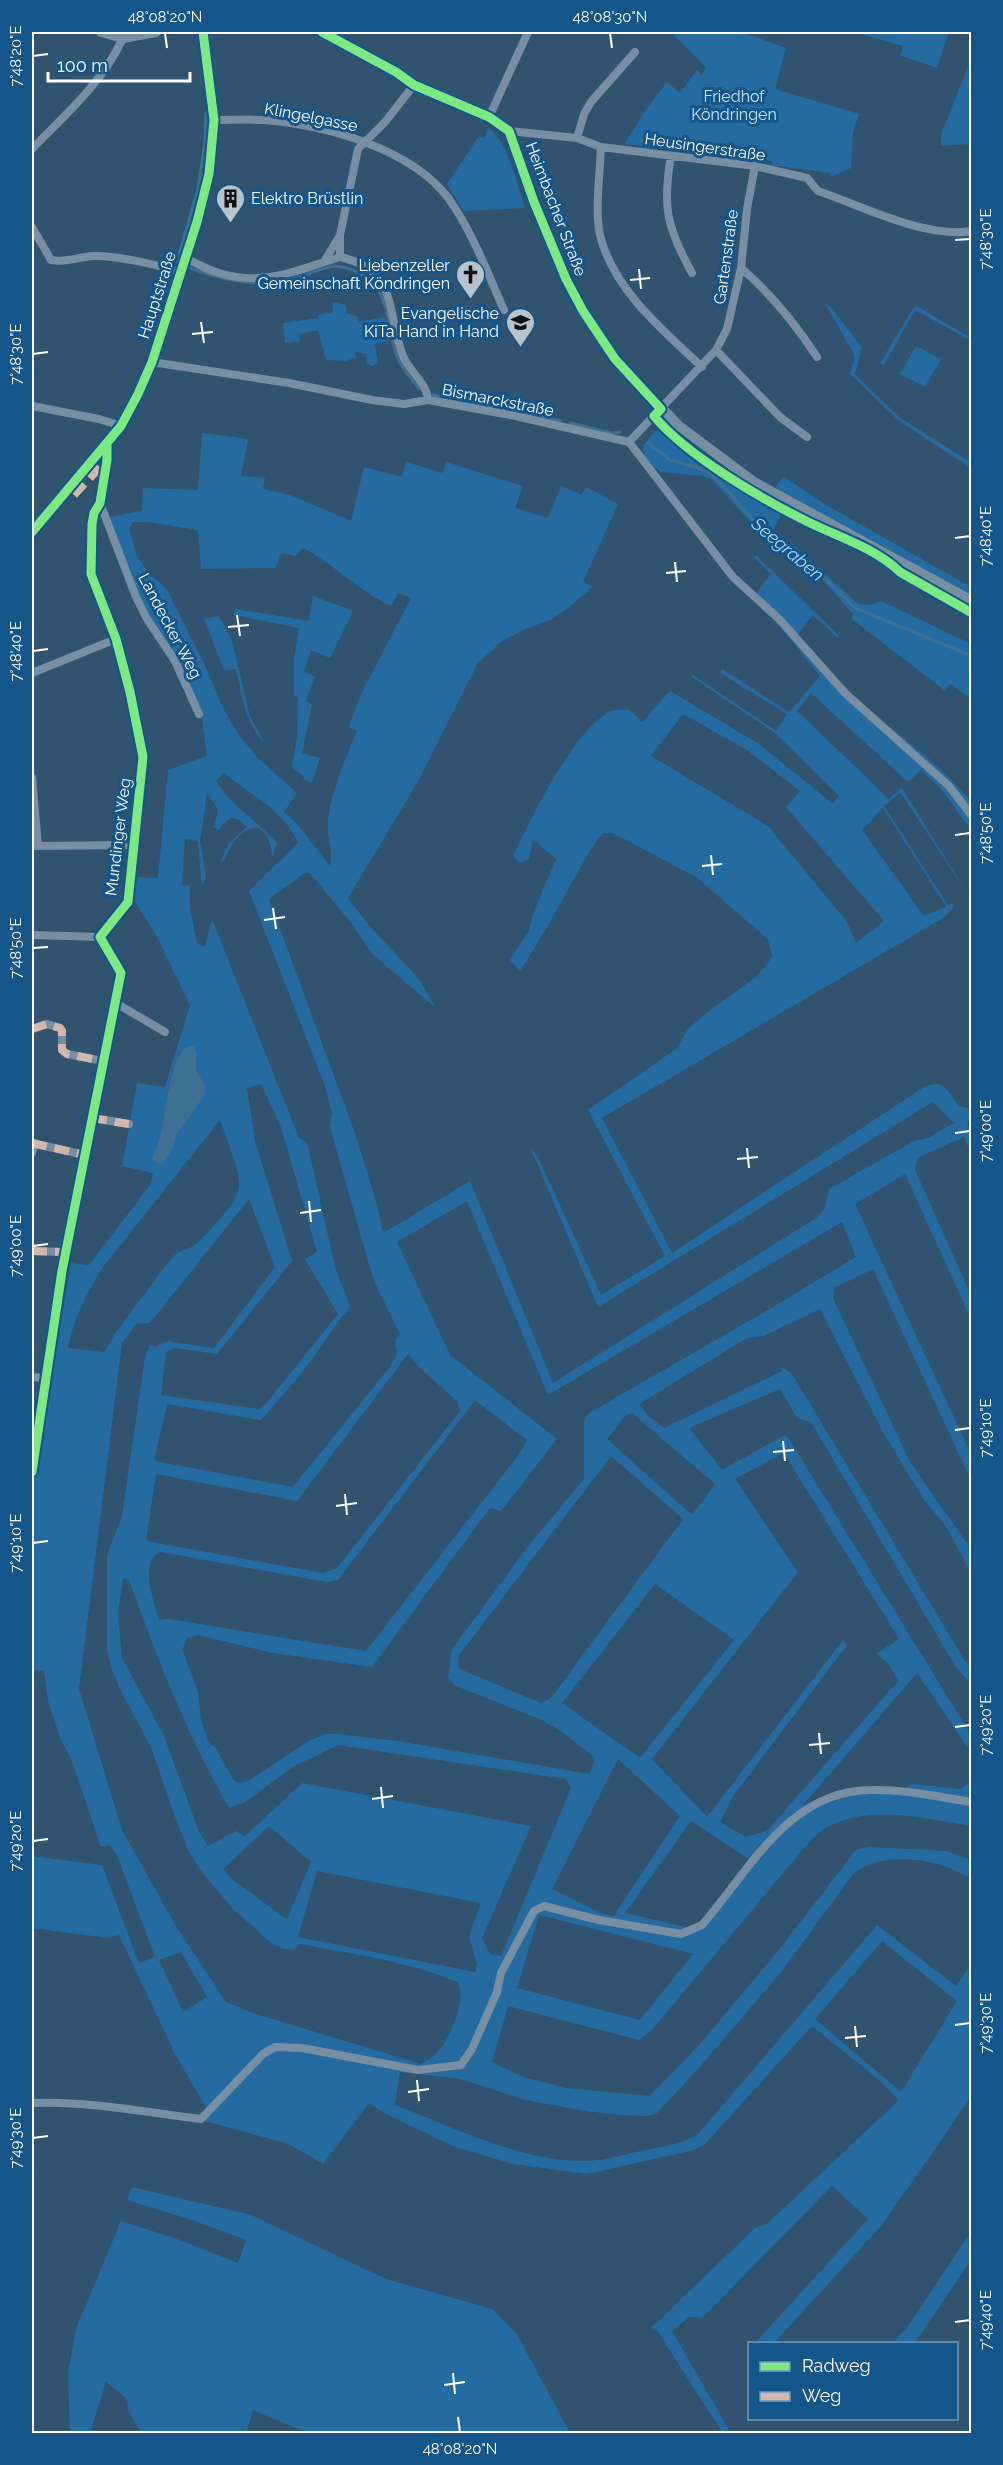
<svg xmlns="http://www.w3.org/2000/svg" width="1003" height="2465" font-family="Raleway,sans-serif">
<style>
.green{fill:#266b9f;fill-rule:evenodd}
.water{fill:#406f94}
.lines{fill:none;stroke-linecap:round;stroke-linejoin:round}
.stream{stroke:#406f94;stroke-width:3}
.minor{stroke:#778fa4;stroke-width:8}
.tertiary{stroke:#778fa4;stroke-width:10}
.primary{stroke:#768ea2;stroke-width:12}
.quiet{stroke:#d1b7ad;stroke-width:8;stroke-dasharray:15 8;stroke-linecap:butt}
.cycleway-casing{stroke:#15568a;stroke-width:13}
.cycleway{stroke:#7ce984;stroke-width:9}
.ticks{fill:none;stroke:#fff;stroke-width:2}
.labels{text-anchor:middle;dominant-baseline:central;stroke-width:6;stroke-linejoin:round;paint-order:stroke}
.park-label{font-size:16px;fill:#c3e3fb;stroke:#15568a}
.street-label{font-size:16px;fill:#fff;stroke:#15568a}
.poi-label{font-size:16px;fill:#fff;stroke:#15568a;text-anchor:end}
.water-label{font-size:18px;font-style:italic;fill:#a9d6f7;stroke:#15568a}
.neatline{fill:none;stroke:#fff;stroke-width:2}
.ticks-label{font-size:15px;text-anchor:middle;fill:#fff}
</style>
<rect width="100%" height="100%" fill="#30536f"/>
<path class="green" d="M671,32H742L786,48L775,89L859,114L853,132L851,168L830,177V173L772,165V161L754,159L753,149L747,148L738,157L625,144L644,112L667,82L680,93L697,70L702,75L706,67Z
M854,32H949L937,68L900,55L903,46Z
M971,59V144L941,146V135Z
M488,128C507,138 518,188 525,208L464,211L447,184L479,136L484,138Z
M332,302L346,305V313L357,316L359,322L385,317L390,341L375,344L378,363L372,366L366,364L367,354L355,352L356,357L346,361L326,360L318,330L299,334L300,341L285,343L283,323L318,318V315L333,312Z
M827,303L862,347L855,374L899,417L967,460L971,455V468L898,420L850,374L855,358L853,352L826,305Z
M915,305L971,338V341L915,310L884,365L880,363Z
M916,346L941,359L925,387L900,374Z
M665,429L687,448L785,509L772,532L795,546L858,604L872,605L881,601L971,644V699L950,684L944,690L852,619L853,614C828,587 805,554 769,543L712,479L703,476L660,472C651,464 643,458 643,446L655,431Z
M202,433L248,439L241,476L265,478L263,489L290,495L351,521L364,467L402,477L406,462L443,473L446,462L523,486L515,508L548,518L561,486L582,495L586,487L618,504L583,582L593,587L568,608L550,620L523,630L501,642L478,663L416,785L348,898L366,922L419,979L436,1008L372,954L352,924L310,873H305L269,899L356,1136L378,1208L382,1229L385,1232L470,1181L553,1383L816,1218L824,1210L829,1189L914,1141L928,1138L954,1123L933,1102L598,1307L531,1149L537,1155L601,1295L665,1256L588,1110L676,1049L688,1029L705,1014L756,977L765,967L772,956L768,940L762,934L696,877L613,833H603L597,840C570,883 548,929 520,971L510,960L529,931L533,914L556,859L533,839L529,859L520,863L513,856C531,818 574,729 611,711C617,709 624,710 630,710L642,722L670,691L759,744L833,804L839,796L775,733L691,676L693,675L776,731L787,714L720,673L722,669L789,712L820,676L770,614L752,599L771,574L754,557L756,555L839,636L837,638L813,615L797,635C813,654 829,673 847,690C887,728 935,758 971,801V830L942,790L921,770L908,782L811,693L797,711L889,799L902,788L969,896L900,792L884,806L948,905L954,903V907L943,918L602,1118L672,1253L924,1087C955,1073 947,1113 971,1107V1119L967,1122L971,1132V1154L964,1137L917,1158L915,1170L971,1295V1319L905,1174L855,1204L971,1454V1480L873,1269L834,1288L833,1298L910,1462L971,1549V1573L947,1528L924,1500L883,1432L820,1309L764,1336L747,1338L639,1404L648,1416L664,1428L782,1371V1367L792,1374L965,1661L972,1668L971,1683L957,1669L811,1422L797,1418L780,1389L689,1428L722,1470L785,1435L789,1439L971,1735V1753L917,1673L804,1804L808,1808L849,1793H900L910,1784L960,1789L971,1782V1826C924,1819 861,1801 819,1833C810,1840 802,1851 794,1860L652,2030L639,2040L508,2006L492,2062L523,2077L566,2088L650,2096L700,2044L778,1951L856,1850L868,1847L947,1851L971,1860V1879C962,1874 951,1868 941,1865C914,1857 875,1855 853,1874L782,1971L698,2069L656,2114L645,2116L620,2115L586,2111L525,2100L461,2079L400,2072L395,2105C455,2128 517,2160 583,2161C603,2161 622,2155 641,2151C661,2147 680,2145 698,2134L877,1925L956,1986L971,1965V2097L882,2225L774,2343H755L868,2219L832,2186L702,2318L689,2317L672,2331L731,2433H723L656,2329L651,2328L755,2228L767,2224L899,2100L878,2079L812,2026L704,2145L694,2150L587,2174L513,2164L455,2147L384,2113L369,2103L323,2164L289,2144L201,2120L208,2111L176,2056L119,1935L108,1938L32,1928V1856L102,1865L139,1963L155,1957L118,1858L110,1845L101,1847L71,1758L61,1740L48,1701L44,1671L32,1670V1427H43L71,1263L89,1265L150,1185L153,1173L122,1166L137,1083L165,1087L190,1005L158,939L135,901V877L158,878L168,770L207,756L201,710L178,662L145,611L109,517L142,511L143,488L198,490ZM133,522H149L198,530L201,569L276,568L281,553L296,556L303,548C334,564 358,591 391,606L398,593L411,598L360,696L349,727L357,731C345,760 332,788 328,820C326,836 334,850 330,866L298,825L284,812L297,793L259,759L238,734L222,706L207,670L167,590L148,572L137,556L129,529ZM683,714L747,750L800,791L786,807L884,921L856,943L847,922L768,826L651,756ZM223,773C249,793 285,811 298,843L249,891L325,1086L332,1113L330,1127L368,1261L375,1283L400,1334L395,1341L397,1354L389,1368L293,1487L154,1461L167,1404L261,1420L301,1374L350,1306L335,1267L307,1142L299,1138L212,919L205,947L197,943L190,908V886L182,885L185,839L198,841L202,887L206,877L200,842L207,793C218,810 221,807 213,827L220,830L222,825L231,818L238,819L247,827L228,844L221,861L223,862C228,852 233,842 241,834C262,817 272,840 272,857L277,843C258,821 232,807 216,781ZM883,808L946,906V907L924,916L862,830ZM187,1046L197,1056L196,1070L205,1084V1095L176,1136L173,1148L153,1158C169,1129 162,1067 187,1046ZM261,1084L281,1127L317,1252L305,1259L338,1314L264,1406L259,1409L161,1395L166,1352L174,1348L217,1354L292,1261L255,1141L247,1088ZM220,1120C226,1138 240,1168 239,1187C238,1202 208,1233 197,1243C189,1251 182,1247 170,1260L116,1332L104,1352L68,1348C73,1320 88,1290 103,1267ZM249,1199L275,1267L214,1348L167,1341L155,1347L150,1345L145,1357L122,1516L107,1555V1650L111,1668L122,1693L151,1747L174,1814L188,1850L198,1867L231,1907L270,1942L283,1949L294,1950L300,1944C353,1954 407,1961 457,1982C468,1996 449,2041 437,2053C433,2057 426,2061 421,2064L256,2014L226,2002L174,1923L122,1830L79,1689L122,1343L136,1324L150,1323ZM467,1201L548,1395L842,1222L856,1257L768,1310L591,1412L585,1418L584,1427V1479L529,1545L452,1649L448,1678L456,1686L542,1720L565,1734L595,1758L590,1774L397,1741L338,1734H325L311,1740L246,1782L238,1783L233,1779L215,1747L209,1743L201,1720L198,1692L184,1654L183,1648L187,1638L198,1635L273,1653L372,1667L490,1508L501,1511L557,1439L450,1355L397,1242ZM408,1354L421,1369L457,1401L460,1411L337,1568L323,1573L146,1541L156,1474L297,1501ZM475,1400L527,1440L517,1457L366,1651L168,1619L159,1620C155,1604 138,1561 160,1552L327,1582L338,1580ZM632,1413L715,1484L692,1515L607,1439L626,1415ZM784,1453L899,1639L876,1654L888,1663L898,1681L767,1831L746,1837L720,1822L734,1795L847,1645L843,1640L707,1817L652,1759L798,1572L735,1479ZM611,1456L683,1519L551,1698L541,1703L460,1669L458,1665L459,1655ZM123,1578L129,1580C157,1659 188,1736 229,1808L245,1802L293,1767L338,1745L566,1779L571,1788L501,1956L490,1954L482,1938L531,1826L302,1783L245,1836L236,1831L208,1846L199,1832L164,1736L122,1658L118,1613ZM655,1584L734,1640L640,1758L562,1703ZM618,1759L680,1816L614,1916L603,1914L552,1889ZM691,1821L755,1863L704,1927L690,1928L625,1913ZM269,1826L311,1862L287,1919L233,1880L223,1869ZM317,1871L481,1903L469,1936L477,1964L475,1972L298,1937ZM539,1915L693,1954L640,2020L517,1988ZM882,1941L957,2001L901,2092L815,2019ZM181,1952L207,1997L183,2012L159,1960Z
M783,476L828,506L971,587V616L898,573L906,559L775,488Z
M313,596L353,611L330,658L311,650L304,671L315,677L306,701L312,705L302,753L320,758L312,783L303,779L304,777L292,767L297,736L298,697L294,696V658L299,628L234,615L235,609L309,621Z
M219,616L232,640L250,717L265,744C245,723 242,696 236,669L224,670L204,619Z
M132,2187L251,2215L386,2279L492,2309L517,2334L570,2433H308L253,2410L246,2433H141L128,2410L127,2399L106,2382L90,2433H70L68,2372L76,2329L121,2221L177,2239L238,2263L246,2240L189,2219L127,2200Z
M971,2231V2260L915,2342L893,2343L910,2324Z"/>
<path class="water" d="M187,1046H194L197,1056L196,1070L205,1084V1095L176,1136L173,1148L163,1165L156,1163L152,1158C169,1130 163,1066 187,1046Z"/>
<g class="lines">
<path class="stream" d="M177,262L198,189L205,142L206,113
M190,268C218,278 248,286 278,282C297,280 315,270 333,266C342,266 347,268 355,271C389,284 387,321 395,350C399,365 410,377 419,389
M433,395L506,410
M515,412L561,421
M570,423L612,433L620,432
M648,443L670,460L706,470L729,492L757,525L774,538L796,550L855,608L972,656"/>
<path class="minor" d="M489,117L528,32
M214,120C230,120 248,119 264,120C325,125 411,148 449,199C473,233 487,272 504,310
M509,131L577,138L601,147L755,166L807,178L818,191C862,206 926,239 972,231
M577,138L584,114L591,102L635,52
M601,147C600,174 594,213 601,239C616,292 663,330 702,367
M32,149C65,115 103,82 123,38
M671,156C662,207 667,228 692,273
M32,227L51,260C67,263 78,257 93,256C113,255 162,265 181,273
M340,257V235L358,149L385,122L414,85
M185,258C196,263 208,270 219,273C265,287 297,270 340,257C399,270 386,312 403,356C409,371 427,383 428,400
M324,262L339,237
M741,268C771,294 795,323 817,357
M716,350L780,417L807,437
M152,362L289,383L372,400L404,404L428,400L511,415L629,442L733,577L780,620L845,693L949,786L972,816
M32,406L99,419L121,426
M629,442L716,350L727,329L741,268L747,209L755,166
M107,446V460L100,503L136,597L147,619L175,661L199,714
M32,673L116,639
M32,777L38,846
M32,846L134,845
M32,935L100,937
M114,1002L165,1032
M32,1029L47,1024L60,1028L62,1031V1050L67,1054L103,1061
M92,1118L129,1124
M32,1143L85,1155
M32,1153L34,1143
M32,1251L66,1252
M32,1377L44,1378
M32,1472L62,1271L121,973L100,937L128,902L143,757L130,692L116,639L91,574L92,524L94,513L100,503
M32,2103C88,2101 145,2112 201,2119L263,2054L275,2047L302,2048L418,2070L461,2065L472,2049L497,1992L501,1973L534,1911L544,1906L599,1920L681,1934L702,1925C749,1871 789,1790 871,1790C905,1789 938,1797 972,1802"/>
<path class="tertiary" d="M101,32L123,38L156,32
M322,32L396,72L414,85L489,117L509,131L534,202L566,279L583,311L615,359L679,426L754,482L972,601"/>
<path class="primary" d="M32,532L121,426L138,394L152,362L197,222L209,174L214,120L203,32"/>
<path class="quiet" d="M74,495L105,462
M32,1029L47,1024L60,1028L62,1031V1050L67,1054L103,1061
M92,1118L129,1124
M32,1143L85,1155
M32,1251L66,1252"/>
<defs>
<path id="cycleway" d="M322,32L396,72L414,85L489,117L509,131L534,202L566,279L583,311L615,359L661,409L654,416C687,456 762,499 808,522C839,537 875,548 900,572L972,613
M32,532L121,426L138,394L152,362L197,222L209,174L214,120L203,32
M32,1472L62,1271L121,973L100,937L128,902L143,757L130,692L116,639L91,574L92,524L94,513L100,503L107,460V446"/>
</defs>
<use href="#cycleway" class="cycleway-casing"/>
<use href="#cycleway" class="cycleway"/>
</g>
<path class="ticks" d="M165,33L167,48M610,33L612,48M33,56L48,54M955,240L970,239M639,269L641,289M630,280L650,278M201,322L204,343M192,334L213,332M33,354L48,352M955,538L970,536M675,562L677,582M666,573L686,571M237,615L240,636M228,627L249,625M33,651L48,649M955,835L970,833M711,855L713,875M702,866L722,864M273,908L276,929M264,920L285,917M33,948L48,947M955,1133L970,1131M747,1148L749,1168M737,1159L758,1157M309,1201L311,1222M300,1213L321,1210M33,1246L48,1244M955,1430L970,1428M783,1441L785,1461M773,1452L794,1450M345,1494L347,1515M336,1506L357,1503M33,1543L48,1541M955,1727L970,1725M819,1733L821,1754M809,1745L830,1743M381,1787L383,1808M372,1799L393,1796M33,1841L48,1839M955,2025L970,2023M855,2026L857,2047M845,2038L866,2036M417,2080L419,2101M408,2092L429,2089M33,2138L48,2136M955,2322L970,2320M453,2373L455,2394M444,2385L465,2382M458,2417L460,2432"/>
<defs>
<symbol id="building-pin" viewBox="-11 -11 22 30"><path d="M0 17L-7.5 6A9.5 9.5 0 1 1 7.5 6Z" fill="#b7c3cd" stroke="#15568a"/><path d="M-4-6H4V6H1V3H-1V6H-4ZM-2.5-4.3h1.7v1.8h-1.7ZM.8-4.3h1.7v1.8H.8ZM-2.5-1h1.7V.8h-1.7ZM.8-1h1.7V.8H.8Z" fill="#111"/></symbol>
<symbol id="church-pin" viewBox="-11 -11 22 30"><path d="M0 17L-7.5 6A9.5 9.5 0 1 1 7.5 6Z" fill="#b7c3cd" stroke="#15568a"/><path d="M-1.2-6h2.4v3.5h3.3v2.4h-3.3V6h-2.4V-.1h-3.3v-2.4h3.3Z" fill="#111"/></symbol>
<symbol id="school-pin" viewBox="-11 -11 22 30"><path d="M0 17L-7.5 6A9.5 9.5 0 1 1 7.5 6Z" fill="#b7c3cd" stroke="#15568a"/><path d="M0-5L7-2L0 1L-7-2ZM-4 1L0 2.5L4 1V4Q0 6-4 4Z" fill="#111"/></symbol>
</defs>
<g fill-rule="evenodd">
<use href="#building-pin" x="214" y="182" width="33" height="45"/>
<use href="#church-pin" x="454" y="258" width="33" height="45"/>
<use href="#school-pin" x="504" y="306" width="33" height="45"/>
</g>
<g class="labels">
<g class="park-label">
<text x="734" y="96">Friedhof<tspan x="734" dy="18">Köndringen</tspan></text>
</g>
<g class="street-label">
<text transform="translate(311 117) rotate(11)">Klingelgasse</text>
<text transform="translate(705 147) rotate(8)">Heusingerstraße</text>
<text transform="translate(556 209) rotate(69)">Heimbacher Straße</text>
<text transform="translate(726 257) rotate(-82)">Gartenstraße</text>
<text transform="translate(157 295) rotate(-72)">Hauptstraße</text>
<text transform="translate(498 400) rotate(11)">Bismarckstraße</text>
<text transform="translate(170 626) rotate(62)">Landecker Weg</text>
<text transform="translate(118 837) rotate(-83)">Mundinger Weg</text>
</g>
<g class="poi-label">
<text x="251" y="198" text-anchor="start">Elektro Brüstlin</text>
<text x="450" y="265">Liebenzeller<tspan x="450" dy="18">Gemeinschaft Köndringen</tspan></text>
<text x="499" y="313">Evangelische<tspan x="499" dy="18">KiTa Hand in Hand</tspan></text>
</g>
<g class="water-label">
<text transform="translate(788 549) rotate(40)">Seegraben</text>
</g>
</g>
<rect width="1003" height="2465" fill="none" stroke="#15568a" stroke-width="66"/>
<rect x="748" y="2342" width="210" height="78" fill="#15568a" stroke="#739ab9" stroke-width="1.5"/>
<rect x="760" y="2362" width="30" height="9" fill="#7ce984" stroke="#739ab9" stroke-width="1.5"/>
<text x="802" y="2372" font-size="18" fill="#ffffff">Radweg</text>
<rect x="760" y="2392" width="30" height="9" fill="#d1b7ad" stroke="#739ab9" stroke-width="1.5"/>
<text x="802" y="2402" font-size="18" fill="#ffffff">Weg</text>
<path d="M48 72v9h142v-9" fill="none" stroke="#ffffff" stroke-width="3"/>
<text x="57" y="72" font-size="18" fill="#ffffff" stroke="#15568a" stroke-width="4.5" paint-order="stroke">100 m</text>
<rect x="33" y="33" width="937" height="2399" class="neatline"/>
<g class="ticks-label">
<text x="165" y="22">48°08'20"N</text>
<text x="610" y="22">48°08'30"N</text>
<text transform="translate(16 56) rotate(-90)" y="5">7°48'20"E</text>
<text transform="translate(986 239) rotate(-90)" y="5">7°48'30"E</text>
<text transform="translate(16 354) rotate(-90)" y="5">7°48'30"E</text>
<text transform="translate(986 536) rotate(-90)" y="5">7°48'40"E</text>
<text transform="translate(16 651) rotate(-90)" y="5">7°48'40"E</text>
<text transform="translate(986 833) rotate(-90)" y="5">7°48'50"E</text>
<text transform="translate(16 948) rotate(-90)" y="5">7°48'50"E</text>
<text transform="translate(986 1131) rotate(-90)" y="5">7°49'00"E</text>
<text transform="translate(16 1246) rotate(-90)" y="5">7°49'00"E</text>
<text transform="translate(986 1428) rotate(-90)" y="5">7°49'10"E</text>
<text transform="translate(16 1543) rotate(-90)" y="5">7°49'10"E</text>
<text transform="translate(986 1725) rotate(-90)" y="5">7°49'20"E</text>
<text transform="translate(16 1841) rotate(-90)" y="5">7°49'20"E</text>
<text transform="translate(986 2023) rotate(-90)" y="5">7°49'30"E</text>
<text transform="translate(16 2138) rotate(-90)" y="5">7°49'30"E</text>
<text transform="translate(986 2320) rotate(-90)" y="5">7°49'40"E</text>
<text x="460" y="2454">48°08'20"N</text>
</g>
</svg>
